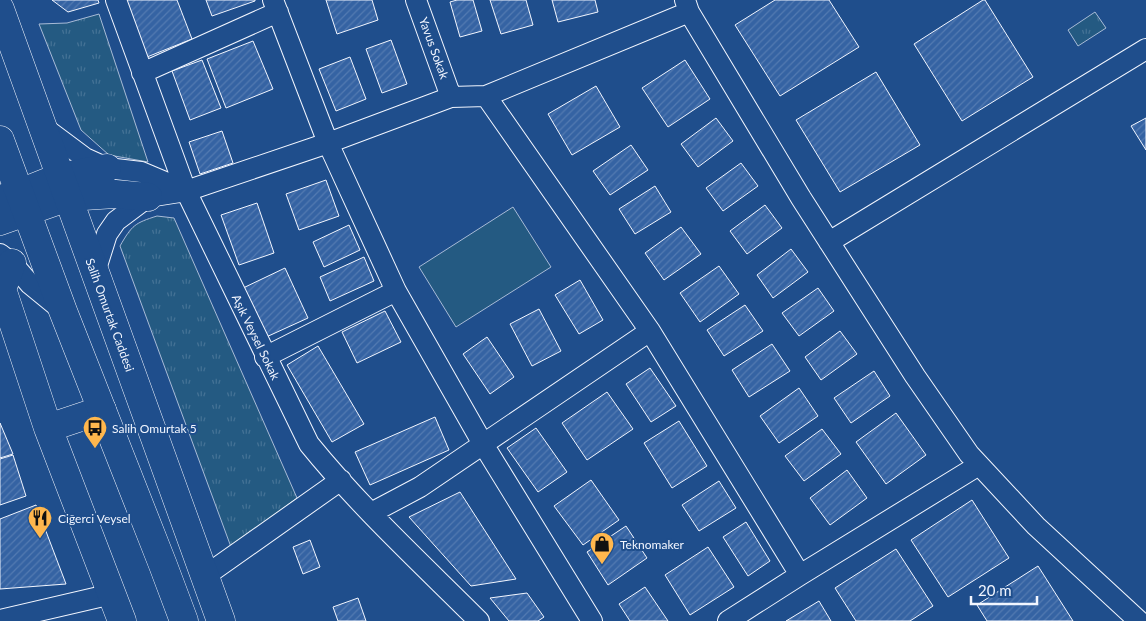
<svg xmlns="http://www.w3.org/2000/svg" width="1146" height="621" font-family="Lato,sans-serif">
<style>
.park{fill:url(#park-tufts);stroke:#a8bbd7}
.garden{fill:#245a82;stroke:#a8bbd7}
.building{fill:url(#building-hatch);stroke:#f2f6ff}
.lines{fill:none;stroke-linecap:round;stroke-linejoin:round}
.street-casing{stroke:#f2f6ff;stroke-width:22}
.secondary-casing{stroke:#f2f6ff;stroke-width:29}
.primary-casing{stroke:#f2f6ff;stroke-width:29}
.street{stroke:#1f4e8c;stroke-width:20}
.secondary{stroke:#1f4e8c;stroke-width:28}
.primary{stroke:#1f4e8c;stroke-width:28}
.labels{text-anchor:middle;dominant-baseline:central;stroke-width:4;stroke-linejoin:round;paint-order:stroke}
.street-label{font-size:12px;fill:#f2f6ff;stroke:#1f4e8c}
.poi-label{font-size:12px;fill:#f2f6ff;stroke:#1f4e8c;text-anchor:start}
</style>
<defs>
<pattern id="park-tufts" width="24" height="20" patternUnits="userSpaceOnUse" patternTransform="scale(1.25)"><rect width="24" height="20" fill="#245a82"/><path d="M3 7l-1-3M5 7V3M7 7l1-3M15 17l-1-3M17 17v-4M19 17l1-3" fill="none" stroke="#447295"/></pattern>
<pattern id="building-hatch" width="6" height="6" patternUnits="userSpaceOnUse" patternTransform="scale(1.25)"><rect width="6" height="6" fill="#3563a3"/><path d="M-1 1l2-2M0 6l6-6M5 7l2-2" fill="none" stroke="#537ab1"/></pattern>
</defs>
<rect width="100%" height="100%" fill="#1f4e8c"/>
<path class="park" d="M1095,12L1106,28L1078,46L1068,30Z
M99,14L148,162L109,155L81,130L39,24L67,23Z
M157,216L174,218L297,498L231,547L120,246C132,225 135,223 157,216Z"/>
<path class="garden" d="M513,207L551,267L456,327L419,267Z"/>
<path class="building" d="M52,0H98L99,3L68,12Z
M124,0H177L192,39L147,57Z
M206,0H255V1L212,16Z
M326,0H372L378,20L337,34Z
M457,0H473L482,31L460,37L450,2Z
M490,0H526L533,25L501,34Z
M552,0H595L598,12L558,22Z
M775,0H829L859,47L780,96L735,25Z
M983,0H985L1033,77L962,121L914,44Z
M391,40L407,84L382,93L366,49Z
M253,41L273,89L226,108L207,59Z
M350,57L366,99L336,111L319,69Z
M202,60L221,108L190,120L172,71Z
M685,60L710,99L668,127L642,88Z
M876,72L920,145L840,192L796,120Z
M596,86L620,127L572,155L548,114Z
M716,118L733,141L698,167L681,144Z
M1146,118V150L1131,126Z
M222,131L233,163L200,174L189,142Z
M631,145L648,170L610,195L593,171Z
M741,163L758,186L723,211L706,188Z
M326,180L339,216L299,230L286,194Z
M655,186L671,212L635,234L619,209Z
M257,203L274,253L239,265L221,215Z
M765,205L782,228L747,254L730,231Z
M349,225L360,250L324,267L313,242Z
M681,227L701,254L664,280L645,253Z
M791,249L808,272L773,298L757,275Z
M364,257L374,281L330,301L320,277Z
M719,266L739,294L700,322L680,293Z
M285,268L308,318L264,338L241,289Z
M580,280L603,320L579,334L555,295Z
M818,288L834,311L799,336L782,313Z
M745,305L763,331L724,356L707,330Z
M539,309L561,351L532,366L510,324Z
M385,311L401,342L357,363L342,332Z
M840,331L857,354L821,380L805,357Z
M487,337L514,377L490,394L463,354Z
M772,344L790,371L749,397L732,370Z
M318,346L364,424L332,442L287,365Z
M650,368L676,406L651,422L626,384Z
M874,371L890,396L851,423L834,398Z
M799,388L818,416L779,443L760,416Z
M607,392L633,429L587,460L562,423Z
M896,413L926,455L886,484L856,442Z
M435,417L449,450L370,485L355,452Z
M679,421L707,466L672,488L644,443Z
M0,423L13,454L0,458Z
M536,428L567,472L538,492L507,448Z
M822,429L841,454L804,481L785,456Z
M13,455L26,496L0,505V459Z
M847,470L867,498L830,525L810,498Z
M591,480L619,520L583,545L554,506Z
M719,481L736,508L699,531L682,505Z
M460,492L516,579L471,586L409,517Z
M972,500L1009,558L948,597L911,540Z
M36,505L66,584L0,589V519Z
M746,522L770,561L748,576L723,537Z
M626,526L647,558L608,585L587,552Z
M310,540L320,567L303,574L293,547Z
M708,547L734,587L690,615L665,575Z
M896,549L933,606L910,621H856L835,588Z
M1038,566L1073,621H987L977,605Z
M645,587L668,621H630L619,604Z
M527,593L544,617L538,621H509L490,598Z
M358,598L366,621H338L333,607Z
M819,601L831,621H786Z"/>
<g class="lines">
<defs>
<path id="street" d="M116,0L186,191L309,444C360,507 422,564 479,621
M273,0L328,143L396,291L483,444L592,621
M416,0L451,97
M685,0L689,12L801,198L915,376L969,454L1036,526L1139,621
M142,73L278,12
M486,96L650,331L800,575
M42,126L85,158L107,168L141,172L186,191
M829,242L1146,49
M0,254L12,263L30,284L63,311
M95,272L107,234L116,221L148,197L186,191L328,143L451,97L486,96L689,12
M265,357L396,291
M371,513L420,487L650,331
M205,576L341,480
M0,620L112,594
M728,621L800,575L979,465"/>
<path id="secondary" d="M0,199L20,193L60,177L107,168
M0,221L68,197L115,194L148,197
M12,263L2,289L48,428L122,621
M48,428L102,410"/>
<path id="primary" d="M0,9L221,621
M0,140L63,311L163,565L184,621"/>
</defs>
<use href="#street" class="street-casing"/>
<use href="#secondary" class="secondary-casing"/>
<use href="#primary" class="primary-casing"/>
<use href="#street" class="street"/>
<use href="#secondary" class="secondary"/>
<use href="#primary" class="primary"/>
</g>
<defs>
<symbol id="bus-pin" viewBox="-11 -11 22 30"><path d="M0 17L-7.5 6A9.5 9.5 0 1 1 7.5 6Z" fill="#ffb74d" stroke="#1f4e8c"/><path d="M-5-6H5V4H4V6H2V4H-2V6H-4V4H-5ZM-3.5-4V0h7V-4ZM-3.5 1.2v1.5H-2V1.2ZM2 1.2v1.5H3.5V1.2Z" fill="#111"/></symbol>
<symbol id="restaurant-pin" viewBox="-11 -11 22 30"><path d="M0 17L-7.5 6A9.5 9.5 0 1 1 7.5 6Z" fill="#ffb74d" stroke="#1f4e8c"/><path d="M-5-6h1v4h1v-4h1v4h1v-4h1v5L-1.5 .5V6h-2V.5L-5-1ZM5-6V6H3V1.5H1.5Q1.5-4 5-6Z" fill="#111"/></symbol>
<symbol id="shop-pin" viewBox="-11 -11 22 30"><path d="M0 17L-7.5 6A9.5 9.5 0 1 1 7.5 6Z" fill="#ffb74d" stroke="#1f4e8c"/><path d="M-5-2.5h2.3a2.7 3.5 0 0 1 5.4 0H5L5.5 6h-11ZM-1.5-2.5h3a1.5 2.3 0 0 0-3 0Z" fill="#111"/></symbol>
</defs>
<g fill-rule="evenodd">
<use href="#bus-pin" x="81" y="414" width="28" height="38"/>
<use href="#restaurant-pin" x="26" y="504" width="28" height="38"/>
<use href="#shop-pin" x="588" y="530" width="28" height="38"/>
</g>
<g class="labels">
<g class="street-label">
<text transform="translate(434 48) rotate(70)">Yavus Sokak</text>
<text transform="translate(110 315) rotate(70)">Salih Omurtak Caddesi</text>
<text transform="translate(256 337) rotate(64)">Aşık Veysel Sokak</text>
</g>
<g class="poi-label">
<text x="112" y="428">Salih Omurtak 5</text>
<text x="58" y="518">Ciğerci Veysel</text>
<text x="620" y="544">Teknomaker</text>
</g>
</g>
<path d="M971 596v8h66v-8" fill="none" stroke="#f2f6ff" stroke-width="2.5"/>
<text x="978" y="596" font-size="15" fill="#f2f6ff" stroke="#1f4e8c" stroke-width="4" paint-order="stroke">20 m</text>
</svg>
